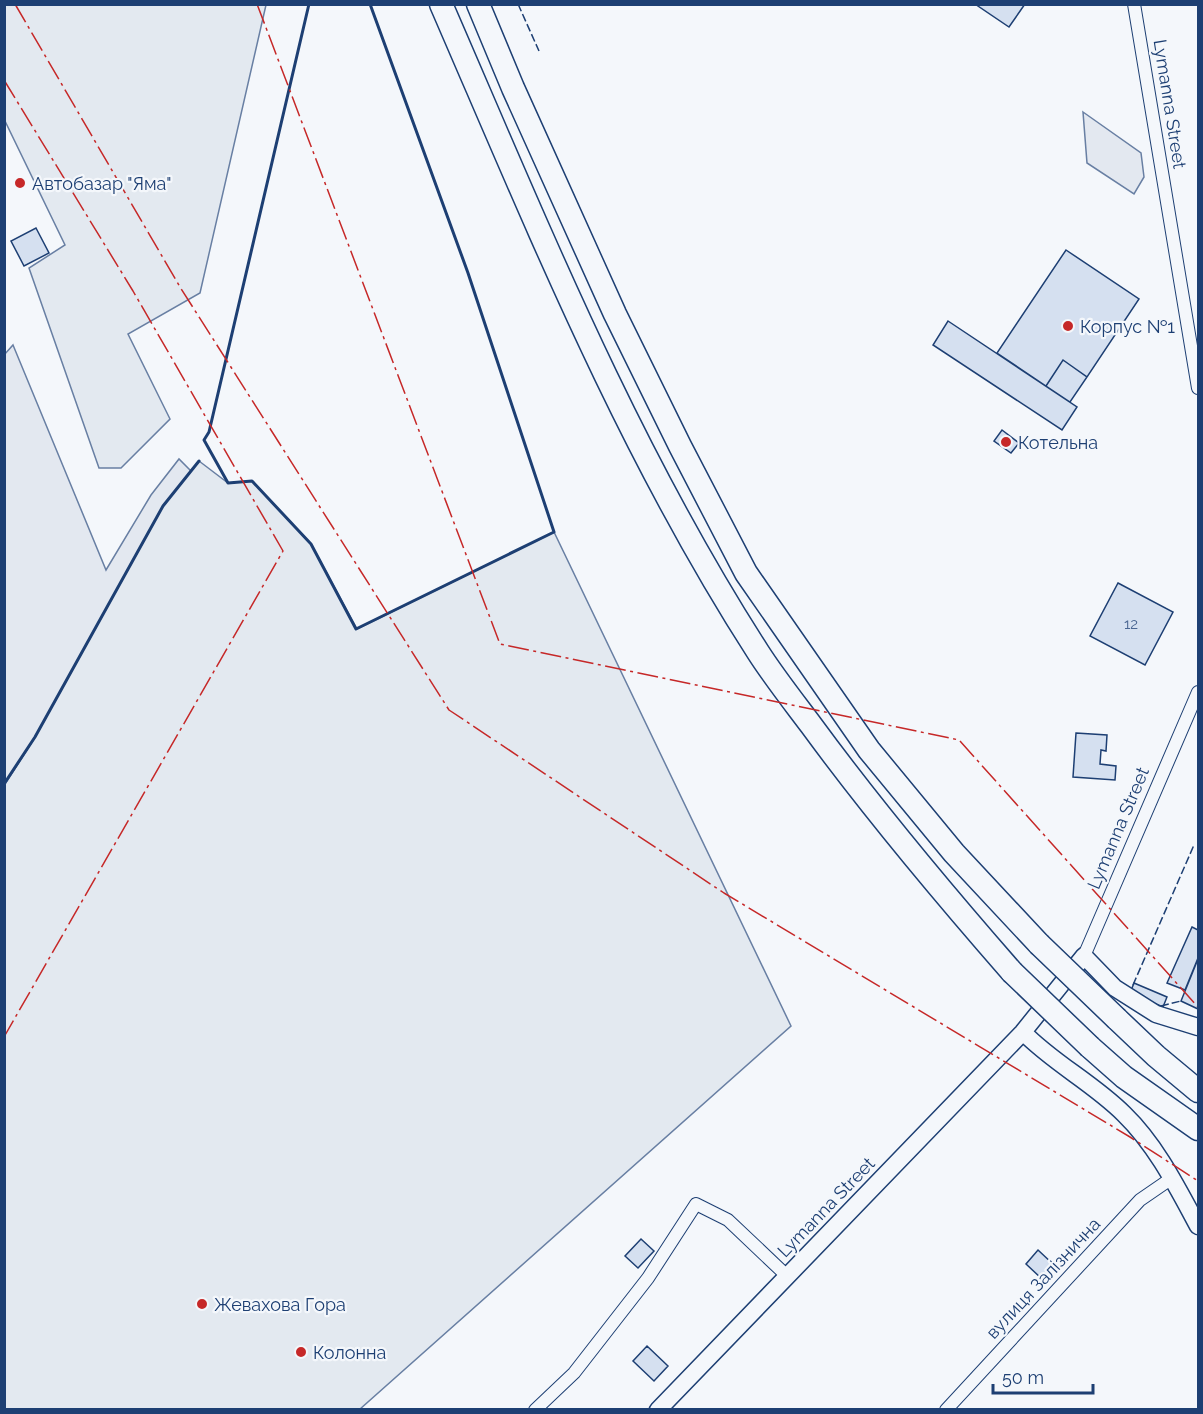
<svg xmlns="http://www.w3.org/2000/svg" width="1203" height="1414" font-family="Raleway,sans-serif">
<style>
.green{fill:#e3e9f0;stroke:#687fa3;stroke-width:1.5}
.parking{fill:#e3e8f0;stroke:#687fa3;stroke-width:1.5}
.building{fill:#d5e0f0;stroke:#1d3f73;stroke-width:1.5}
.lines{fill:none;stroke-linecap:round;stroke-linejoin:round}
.street-casing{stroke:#1d3f73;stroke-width:14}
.secondary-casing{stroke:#1d3f73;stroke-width:19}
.highway-casing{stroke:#1d3f73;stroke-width:25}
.street{stroke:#f4f7fb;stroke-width:12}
.secondary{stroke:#f4f7fb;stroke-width:16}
.highway{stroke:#f4f7fb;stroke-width:22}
.highway-bridge-casing{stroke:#1d3f73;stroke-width:25;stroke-linecap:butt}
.highway-bridge{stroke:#f4f7fb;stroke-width:22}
.fence{stroke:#1d3f73;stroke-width:1.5;stroke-dasharray:8 3;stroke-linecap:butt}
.wall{stroke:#1d3f73;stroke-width:3}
.power{stroke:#c62828;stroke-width:1.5;stroke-dasharray:21 4.5 3 4.5;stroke-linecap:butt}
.poi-dot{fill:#c62828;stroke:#f4f7fb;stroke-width:2}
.labels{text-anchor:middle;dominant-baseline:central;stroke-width:4.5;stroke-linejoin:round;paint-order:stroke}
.number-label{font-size:15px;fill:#4b6792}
.street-label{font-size:18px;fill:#1d3f73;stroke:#f4f7fb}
.poi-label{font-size:18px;fill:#1d3f73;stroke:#f4f7fb;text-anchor:start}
</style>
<rect width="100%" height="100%" fill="#f4f7fb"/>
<path class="green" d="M5,4L266,5L200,293L128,334L170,419L121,468H99L29,268L65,245L5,121Z
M199,461L228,483L252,481L311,544L357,629L554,532L791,1026L360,1409L5,1410V784L35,737L163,506Z"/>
<path class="parking" d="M1083,112L1141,153L1144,177L1134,194L1087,163Z
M13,345L106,570L151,495L179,459L191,471L163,506L35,737L5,784L4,355Z"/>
<path class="building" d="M975,4H1025L1009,27Z
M36,228L49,253L24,266L11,241Z
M1066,250L1139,299L1087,377L1063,360L1046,386L997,353Z
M948,321L1077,407L1062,430L933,345Z
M1063,360L1087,377L1070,402L1046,386Z
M1002,430L1019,443L1011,453L994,441Z
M1118,583L1173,612L1145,665L1090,636Z
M1076,733L1107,735L1106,751L1101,750L1100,764L1116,766L1115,780L1073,777Z
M1192,927L1198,930V958L1185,990L1167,983Z
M1198,959V1009L1181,1001Z
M1134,983L1167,997L1163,1007L1130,993Z
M641,1239L654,1251L638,1268L625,1256Z
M1038,1250L1054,1265L1042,1279L1026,1264Z
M647,1346L668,1366L654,1381L633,1361Z"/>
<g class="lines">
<defs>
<path id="street" d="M1134,4L1198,388
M1084,956L1198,692
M535,1410L574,1373L648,1278L696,1204L728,1220L786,1275
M946,1410L1140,1200L1172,1178"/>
<path id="secondary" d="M1023,1032C1053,1063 1093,1083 1124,1114C1156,1145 1177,1187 1198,1226
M658,1410L1023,1032L1084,956L1115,988L1156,1014L1198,1027"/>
<path id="highway" d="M441,4C537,225 627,449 758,652C774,677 793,701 811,725C874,811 942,892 1012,972
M478,4L513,88L615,314L680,446L746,573L869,750L954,853L1039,944
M1117,1019L1156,1056L1198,1091
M1090,1047L1124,1077L1198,1129"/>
</defs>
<use href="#street" class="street-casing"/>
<use href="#secondary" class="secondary-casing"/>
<use href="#highway" class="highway-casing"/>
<use href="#street" class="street"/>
<use href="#secondary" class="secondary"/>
<use href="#highway" class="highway"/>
<defs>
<path id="highway-bridge" d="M1039,944L1117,1019
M1012,972L1090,1047"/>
</defs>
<use href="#highway-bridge" class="highway-bridge-casing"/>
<use href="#highway-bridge" class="highway-bridge"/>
<path class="fence" d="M518,4L539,51
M1133,985L1194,845
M1161,1006L1181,1001"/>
<path class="wall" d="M309,4L209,432L204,440L228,483L252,481L311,544L356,629L554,532L468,273L370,4
M4,784L35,737L163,506L199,461"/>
<path class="power" d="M15,4L180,287L449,710L724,893L1130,1137L1198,1181
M257,4L500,644L959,740L1198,1007
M4,80L133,291L283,551L4,1037"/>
</g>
<g class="poi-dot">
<circle cx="20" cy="183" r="6"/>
<circle cx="1068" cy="326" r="6"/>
<circle cx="1006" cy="442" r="6"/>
<circle cx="202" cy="1304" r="6"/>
<circle cx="301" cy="1352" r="6"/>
</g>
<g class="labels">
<g class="number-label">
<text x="1131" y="624">12</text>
</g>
<g class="street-label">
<text transform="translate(1170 104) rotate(81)">Lymanna Street</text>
<text transform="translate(1118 828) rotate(-67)">Lymanna Street</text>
<text transform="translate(826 1207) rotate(-46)">Lymanna Street</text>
<text transform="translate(1043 1278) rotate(-47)">вулиця Залізнична</text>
</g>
<g class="poi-label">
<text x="32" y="183">Автобазар "Яма"</text>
<text x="1080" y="326">Корпус №1</text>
<text x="1018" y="442">Котельна</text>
<text x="214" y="1304">Жевахова Гора</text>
<text x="313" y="1352">Колонна</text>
</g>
</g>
<rect width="1203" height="1414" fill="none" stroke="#1d3f73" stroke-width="12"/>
<path d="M993 1384v9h100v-9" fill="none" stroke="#1d3f73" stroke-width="3"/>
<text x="1002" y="1384" font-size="18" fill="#1d3f73" stroke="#f4f7fb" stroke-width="4.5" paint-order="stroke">50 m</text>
</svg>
